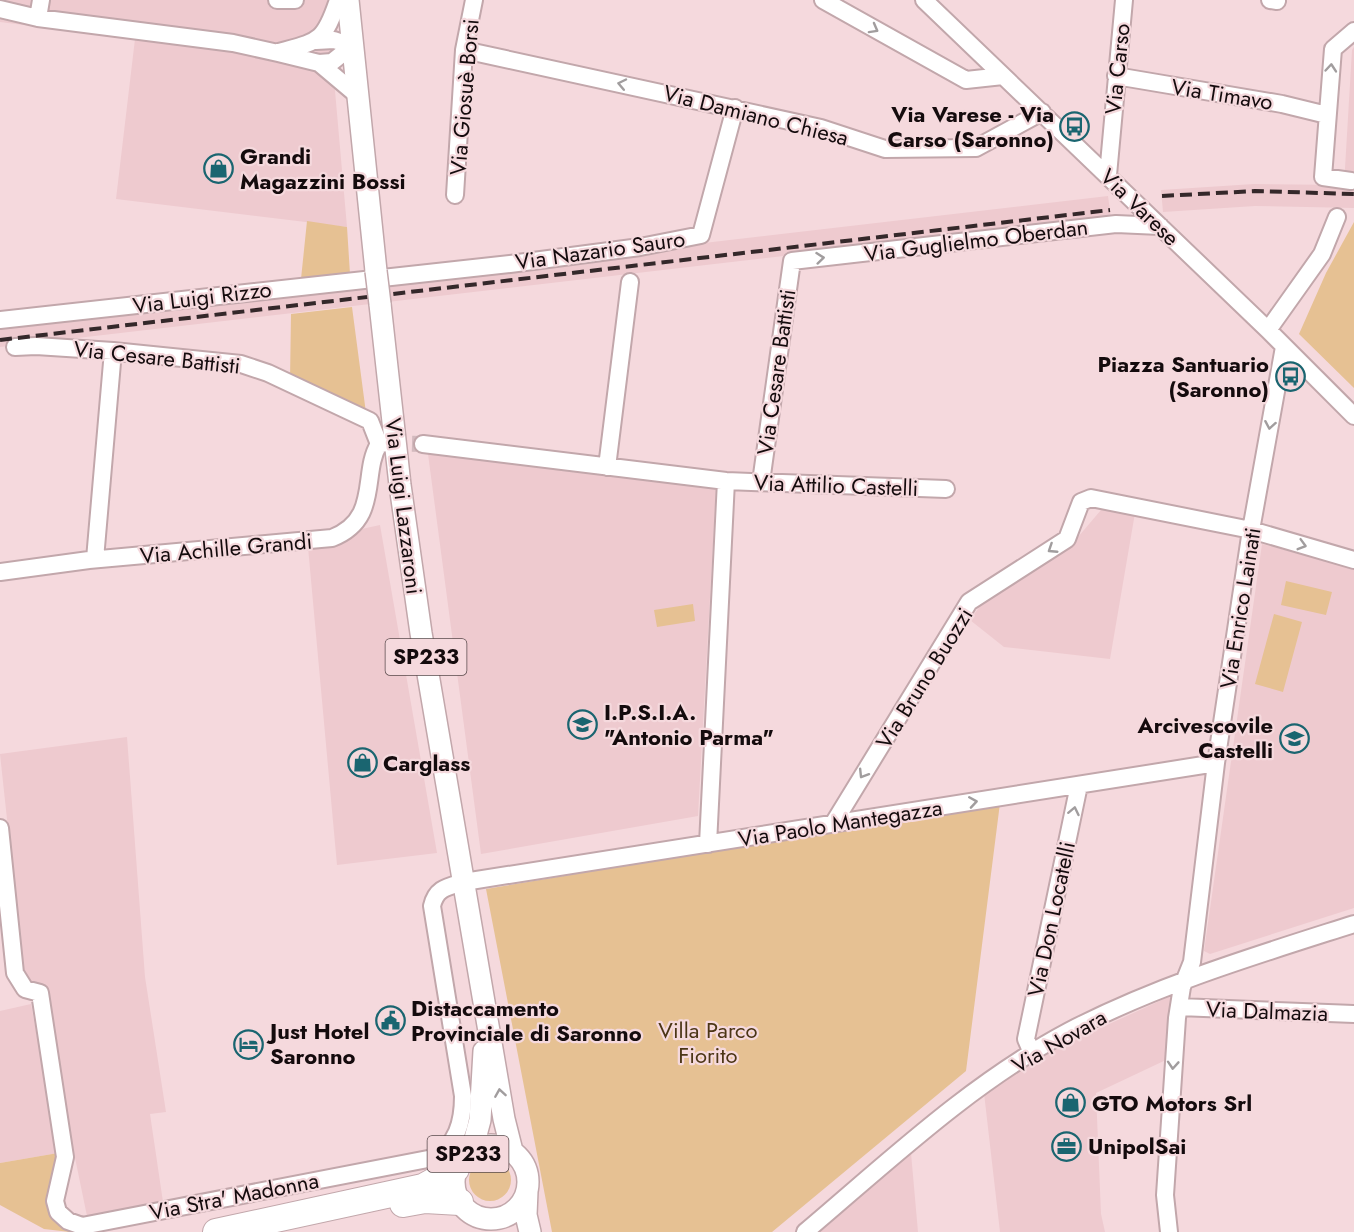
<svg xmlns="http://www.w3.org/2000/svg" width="1354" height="1232" font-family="Jost,sans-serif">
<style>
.built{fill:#eecacf}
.green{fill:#e6c193}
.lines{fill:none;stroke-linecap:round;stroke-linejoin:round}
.minor-tunnel{stroke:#d3babe;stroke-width:16;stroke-dasharray:16 8;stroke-linecap:butt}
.minor-casing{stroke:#c2a7ab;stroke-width:20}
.major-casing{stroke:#c2a7ab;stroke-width:24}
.highway-casing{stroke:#c2a7ab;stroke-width:28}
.minor{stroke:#fff;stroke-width:16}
.major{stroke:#fff;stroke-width:21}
.highway{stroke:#fff;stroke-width:26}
.rail{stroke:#34282a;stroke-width:4;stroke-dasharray:12 6;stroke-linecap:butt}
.major-bridge-casing{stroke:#c2a7ab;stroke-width:24;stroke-linecap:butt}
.major-bridge{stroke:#fff;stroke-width:21}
.oneway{stroke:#a19d9e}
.labels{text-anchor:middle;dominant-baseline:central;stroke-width:4.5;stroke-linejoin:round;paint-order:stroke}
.shield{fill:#f5d9dd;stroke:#58494b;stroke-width:1.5}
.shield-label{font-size:21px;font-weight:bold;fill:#140b0d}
.street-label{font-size:22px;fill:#140b0d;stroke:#f5d9dd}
.poi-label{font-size:22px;font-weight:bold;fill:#140b0d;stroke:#f5d9dd;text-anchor:start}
.park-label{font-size:22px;fill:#4b3515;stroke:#f5d9dd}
</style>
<rect width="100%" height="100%" fill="#f5d9dd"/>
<path class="built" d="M0,0H327L347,227L116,199L135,39L0,22Z
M1354,47V208L1255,206L1163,212L1161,190L1254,184L1344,185L1352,50Z
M1108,196L1111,218L0,347V325Z
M428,454L716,488L698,816L481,854Z
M1101,510L1135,513L1110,659L1004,647L970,620L980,606L1078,537Z
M380,525L437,853L337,865L308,547L357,530Z
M1262,544L1354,568V908L1210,954L1204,951Z
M127,737L145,977L166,1112L150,1114L163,1202L87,1216L40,988L24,977L0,754Z
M1175,994L1168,1059L1096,1093L1101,1214L1105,1232H1000L984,1093L1063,1045Z
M31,1004L58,1153L0,1163V1011Z
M911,1153L918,1232H820Z"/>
<path class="green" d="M307,221L347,227L350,274L301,279Z
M1354,222V388L1299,334L1326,273Z
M352,307L366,413L290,380L291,314Z
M1286,581L1332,592L1326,615L1281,605Z
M693,604L695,621L657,627L654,610Z
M1274,614L1302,622L1283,692L1255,684Z
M1000,803L966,1071L772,1232H552L486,889Z
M58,1153L51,1215L70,1232L44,1229L0,1205V1163Z
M469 1180a21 21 0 1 1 42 0a21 21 0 1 1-42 0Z"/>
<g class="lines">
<path class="minor-tunnel" d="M388,443L423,444"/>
<defs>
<path id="minor" d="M277,0H295
M823,0L966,80L1003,76
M924,0L1268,330L1354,416
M1270,0L1277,1
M0,9L38,18L233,43L278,53L319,63L357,95
M38,18L41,0
M316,41L334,40L352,46L332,62L319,63
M464,50L821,128L885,149L976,148L1042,112
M279,52C319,41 324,42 338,0
M1116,76L1282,104L1327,115
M1108,175L1124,0
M1351,181L1323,177L1333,49L1354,31
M455,195L464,50L474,0
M0,320L510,264L640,247L701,235L735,108
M1268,330L1322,254L1337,217
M15,347L36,346L113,351L241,364L268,373L370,421L379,444
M423,444L726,481L946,489
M607,467L630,282
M761,482L792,261L1116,224L1160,226
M95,559L113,351
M0,572L89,560L332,538C381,519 361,473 379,444L388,443
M833,824L969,602L1067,539L1081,502L1091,498L1251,530L1354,560
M0,828L15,973L25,989L40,993L65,1157L55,1201L58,1212L68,1221L82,1226L433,1158C457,1145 463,1122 463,1096L432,906C436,888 447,887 464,882L1216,763
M708,844L726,481
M1179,1007L1354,1014
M1032,1053L1026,1039L1079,785
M805,1232C889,1161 971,1083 1069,1031C1160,984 1257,955 1354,924
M1169,1232L1165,1195L1177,1018L1182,987L1192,962L1216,763L1251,530L1284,347"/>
<path id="major" d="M348,0L376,271
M380,304L400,485L421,633L504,1119L512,1151
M454 1182a37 37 0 1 1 74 0a37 37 0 1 1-74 0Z
M472,1150L480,1120L484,1051
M527,1191L526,1215L530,1232"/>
<path id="highway" d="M403,1204L425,1200L460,1202
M216,1232L423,1187L456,1169"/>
</defs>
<use href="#minor" class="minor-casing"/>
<use href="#major" class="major-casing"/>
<use href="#highway" class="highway-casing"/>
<use href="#minor" class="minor"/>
<use href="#major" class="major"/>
<use href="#highway" class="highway"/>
<path class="rail" d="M1162,196L1255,191L1354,194
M0,340L1110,210"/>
<defs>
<path id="major-bridge" d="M376,271L380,304"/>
</defs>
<use href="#major-bridge" class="major-bridge-casing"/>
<use href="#major-bridge" class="major-bridge"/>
</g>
<defs><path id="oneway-chevron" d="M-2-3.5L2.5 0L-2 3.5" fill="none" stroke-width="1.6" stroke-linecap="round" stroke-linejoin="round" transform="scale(1.5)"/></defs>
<g class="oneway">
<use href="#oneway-chevron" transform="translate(874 29) rotate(29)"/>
<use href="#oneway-chevron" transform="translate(1331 68) rotate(-85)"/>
<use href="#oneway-chevron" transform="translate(622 84) rotate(-168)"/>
<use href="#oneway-chevron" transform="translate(820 258) rotate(-6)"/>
<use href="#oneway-chevron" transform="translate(1270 425) rotate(100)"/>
<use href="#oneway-chevron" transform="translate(1302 545) rotate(16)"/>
<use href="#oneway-chevron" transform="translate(1052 549) rotate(147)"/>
<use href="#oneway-chevron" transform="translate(863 774) rotate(122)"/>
<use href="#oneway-chevron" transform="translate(973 802) rotate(-9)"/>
<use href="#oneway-chevron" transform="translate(1074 811) rotate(-78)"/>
<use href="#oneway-chevron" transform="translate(1173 1065) rotate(94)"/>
<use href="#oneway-chevron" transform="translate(500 1093) rotate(-99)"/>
</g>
<defs>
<symbol id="bus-ring" viewBox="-11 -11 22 22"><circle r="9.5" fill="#f5d9dd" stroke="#1a6570" stroke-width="1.5"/><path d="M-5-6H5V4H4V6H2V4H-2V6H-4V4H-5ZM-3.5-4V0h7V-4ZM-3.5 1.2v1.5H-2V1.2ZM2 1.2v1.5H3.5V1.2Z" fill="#1a6570"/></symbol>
<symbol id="shop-ring" viewBox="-11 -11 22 22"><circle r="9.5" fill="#f5d9dd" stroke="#1a6570" stroke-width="1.5"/><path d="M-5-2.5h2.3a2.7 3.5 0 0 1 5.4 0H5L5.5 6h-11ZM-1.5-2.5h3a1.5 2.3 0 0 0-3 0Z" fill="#1a6570"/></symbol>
<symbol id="school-ring" viewBox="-11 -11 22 22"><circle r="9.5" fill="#f5d9dd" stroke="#1a6570" stroke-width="1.5"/><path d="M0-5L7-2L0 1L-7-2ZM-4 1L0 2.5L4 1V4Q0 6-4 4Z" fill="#1a6570"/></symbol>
<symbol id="civic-ring" viewBox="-11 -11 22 22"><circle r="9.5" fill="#f5d9dd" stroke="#1a6570" stroke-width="1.5"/><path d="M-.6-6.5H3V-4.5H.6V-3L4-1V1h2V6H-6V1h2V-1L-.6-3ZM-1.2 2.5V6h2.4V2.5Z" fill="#1a6570"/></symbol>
<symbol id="hotel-ring" viewBox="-11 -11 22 22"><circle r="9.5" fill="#f5d9dd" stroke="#1a6570" stroke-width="1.5"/><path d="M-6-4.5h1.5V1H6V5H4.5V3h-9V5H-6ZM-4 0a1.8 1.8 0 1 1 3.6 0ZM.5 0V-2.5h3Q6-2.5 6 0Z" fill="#1a6570"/></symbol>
<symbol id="office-ring" viewBox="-11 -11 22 22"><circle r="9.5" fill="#f5d9dd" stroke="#1a6570" stroke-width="1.5"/><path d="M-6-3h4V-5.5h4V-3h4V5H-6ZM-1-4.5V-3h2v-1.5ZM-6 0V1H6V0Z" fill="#1a6570"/></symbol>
</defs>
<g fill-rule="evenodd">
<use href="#bus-ring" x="1058" y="110" width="33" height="33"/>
<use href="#shop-ring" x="202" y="152" width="33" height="33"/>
<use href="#bus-ring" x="1274" y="360" width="33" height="33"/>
<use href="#school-ring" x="566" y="708" width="33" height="33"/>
<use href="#school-ring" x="1278" y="722" width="33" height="33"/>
<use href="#shop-ring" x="346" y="746" width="33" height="33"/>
<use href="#civic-ring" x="374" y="1004" width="33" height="33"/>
<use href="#hotel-ring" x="232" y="1028" width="33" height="33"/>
<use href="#shop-ring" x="1054" y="1086" width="33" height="33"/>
<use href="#office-ring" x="1050" y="1130" width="33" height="33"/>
</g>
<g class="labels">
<g class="shield">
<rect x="385.5" y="639" width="81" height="36" rx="4.5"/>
<rect x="427.5" y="1136" width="81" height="36" rx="4.5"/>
</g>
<g class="shield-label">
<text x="426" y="657">SP233</text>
<text x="468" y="1154">SP233</text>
</g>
<g class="street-label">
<text transform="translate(1117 69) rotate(-84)">Via Carso</text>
<text transform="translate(1222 94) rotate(9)">Via Timavo</text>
<text transform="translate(464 97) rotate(-85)">Via Giosuè Borsi</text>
<text transform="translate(756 115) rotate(14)">Via Damiano Chiesa</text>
<text transform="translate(1140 207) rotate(44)">Via Varese</text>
<text transform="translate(976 240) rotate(-7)">Via Guglielmo Oberdan</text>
<text transform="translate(600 250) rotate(-8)">Via Nazario Sauro</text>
<text transform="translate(202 297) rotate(-7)">Via Luigi Rizzo</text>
<text transform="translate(157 357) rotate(6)">Via Cesare Battisti</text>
<text transform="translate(776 372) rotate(-82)">Via Cesare Battisti</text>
<text transform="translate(836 485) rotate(2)">Via Attilio Castelli</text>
<text transform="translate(404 506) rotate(83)">Via Luigi Lazzaroni</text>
<text transform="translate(226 548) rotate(-5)">Via Achille Grandi</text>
<text transform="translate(1240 608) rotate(-81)">Via Enrico Lainati</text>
<text transform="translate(924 678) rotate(-58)">Via Bruno Buozzi</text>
<text transform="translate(840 823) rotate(-9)">Via Paolo Mantegazza</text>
<text transform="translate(1051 919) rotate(-78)">Via Don Locatelli</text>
<text transform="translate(1267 1011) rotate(2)">Via Dalmazia</text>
<text transform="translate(1059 1041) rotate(-30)">Via Novara</text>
<text transform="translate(234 1196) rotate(-11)">Via Stra' Madonna</text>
</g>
<g class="poi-label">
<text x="1054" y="114" text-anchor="end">Via Varese - Via<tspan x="1054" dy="25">Carso (Saronno)</tspan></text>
<text x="240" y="156">Grandi<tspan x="240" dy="25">Magazzini Bossi</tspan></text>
<text x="1269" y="364" text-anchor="end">Piazza Santuario<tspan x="1269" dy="25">(Saronno)</tspan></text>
<text x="604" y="712">I.P.S.I.A.<tspan x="604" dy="25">"Antonio Parma"</tspan></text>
<text x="1273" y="725" text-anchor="end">Arcivescovile<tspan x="1273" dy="25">Castelli</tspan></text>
<text x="383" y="763">Carglass</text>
<text x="411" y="1008">Distaccamento<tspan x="411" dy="25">Provinciale di Saronno</tspan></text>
<text x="270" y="1031">Just Hotel<tspan x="270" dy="25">Saronno</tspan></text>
<text x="1092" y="1103">GTO Motors Srl</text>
<text x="1088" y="1146">UnipolSai</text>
</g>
<g class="park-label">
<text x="708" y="1030">Villa Parco<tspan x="708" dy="25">Fiorito</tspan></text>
</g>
</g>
</svg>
